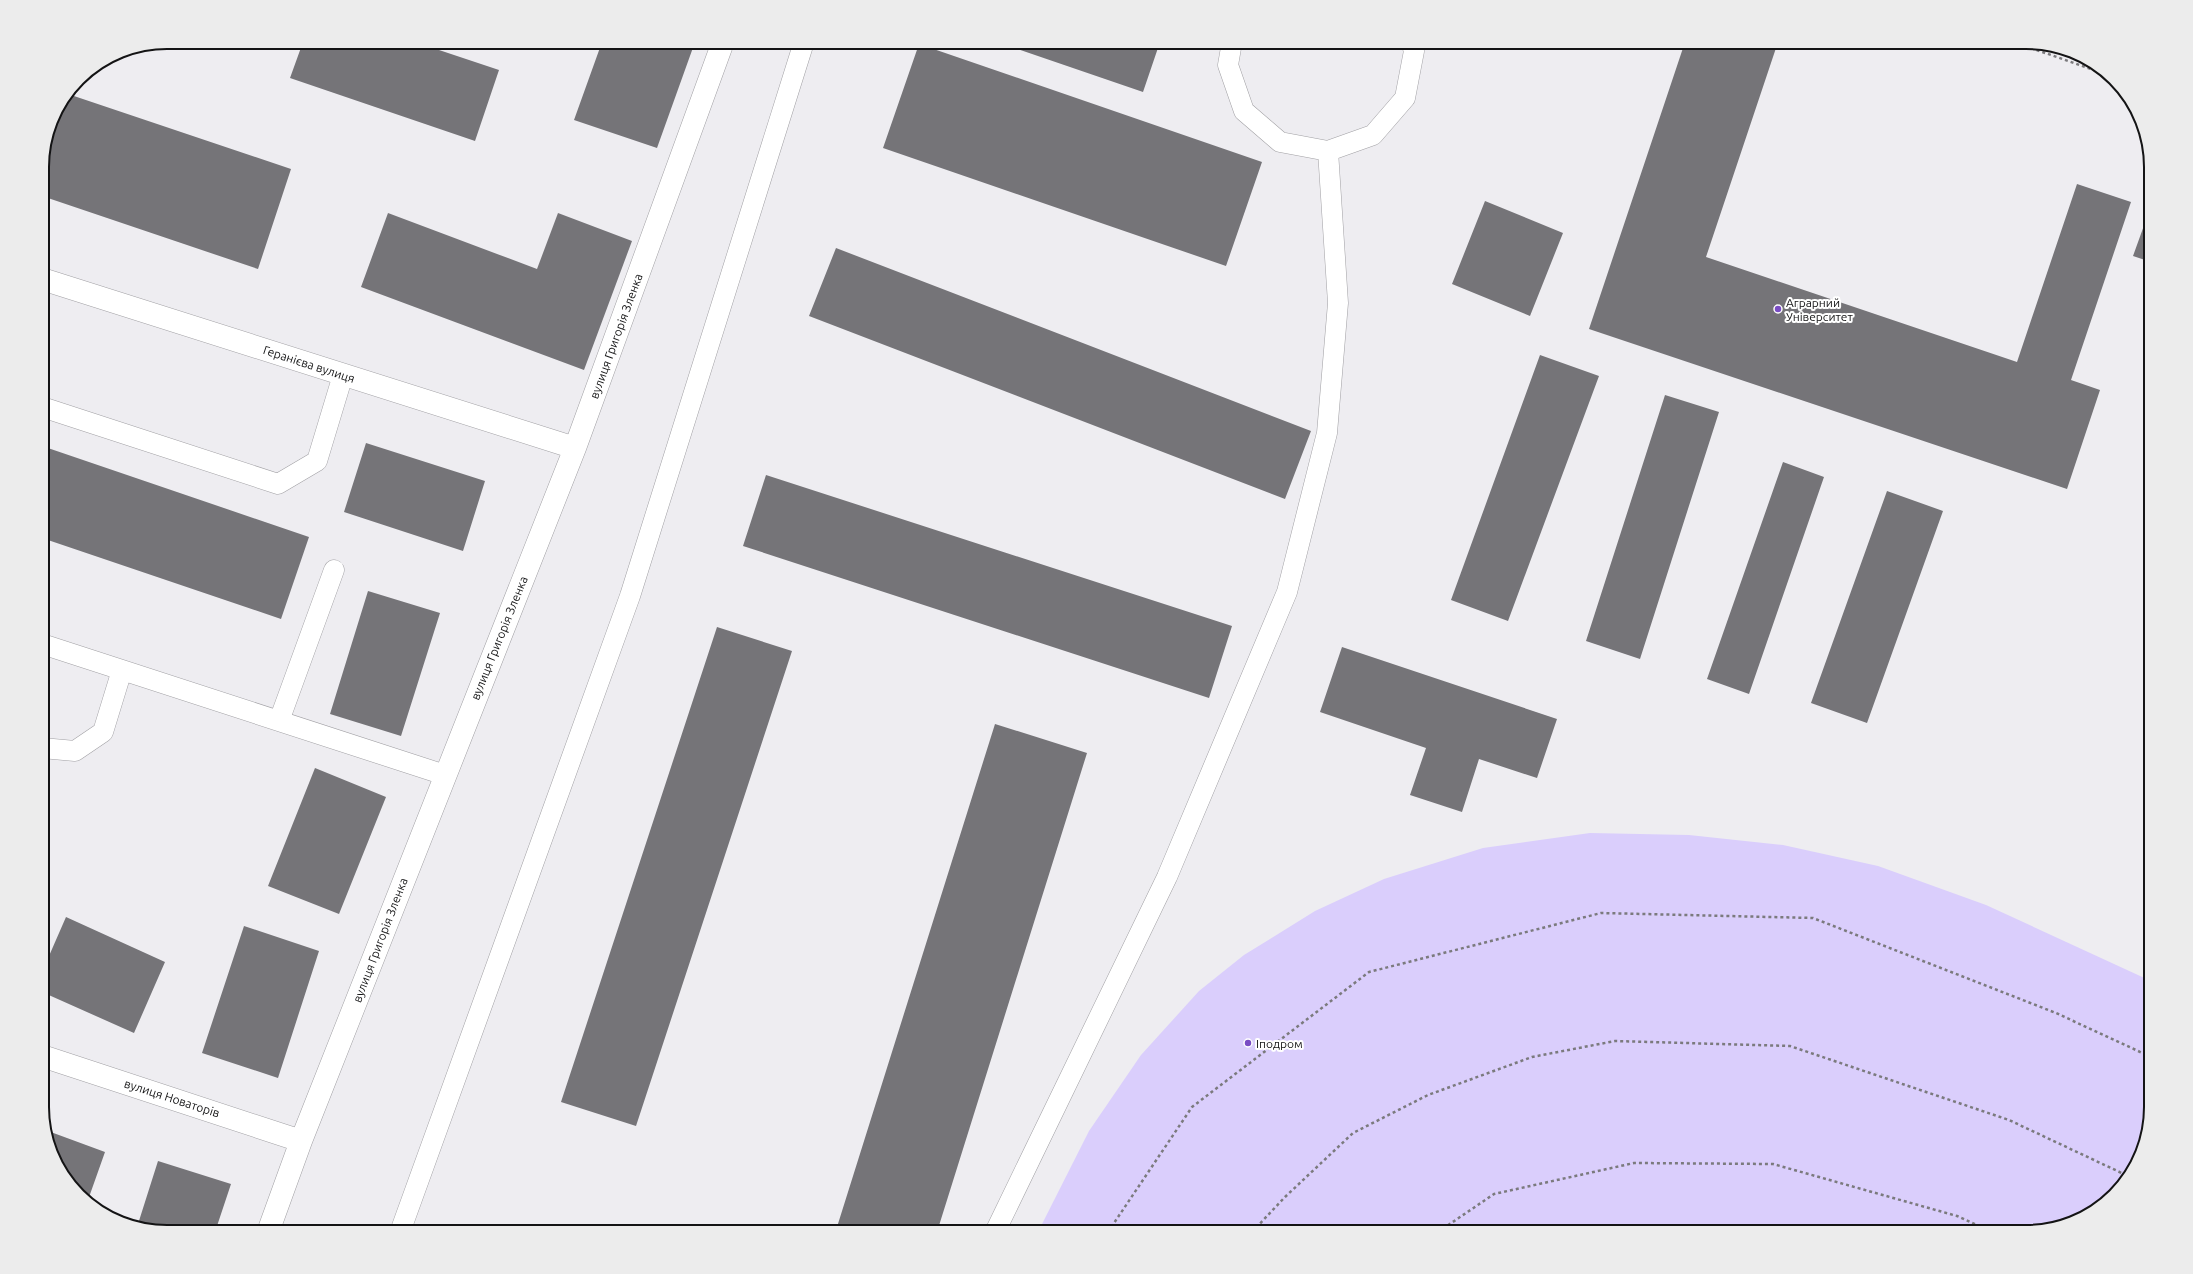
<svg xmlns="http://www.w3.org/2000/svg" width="2193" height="1274" font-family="Ubuntu,sans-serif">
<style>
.green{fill:#dacefc}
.building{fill:#757478}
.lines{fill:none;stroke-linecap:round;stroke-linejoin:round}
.lane-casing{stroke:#a1a0a4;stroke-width:21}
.street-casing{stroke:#a1a0a4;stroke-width:23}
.path{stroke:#7b7a7d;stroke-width:2.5;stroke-dasharray:3 3;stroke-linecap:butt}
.lane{stroke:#fff;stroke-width:20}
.street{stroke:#fff;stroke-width:22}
.poi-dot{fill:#794cc4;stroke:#fff;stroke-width:1.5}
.labels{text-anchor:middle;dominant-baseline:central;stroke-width:4;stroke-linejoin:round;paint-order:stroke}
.poi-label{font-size:12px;fill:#141415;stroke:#fff;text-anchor:start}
.street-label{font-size:12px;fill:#141415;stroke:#fff}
.rim{fill:none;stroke:#141415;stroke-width:2}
</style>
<rect width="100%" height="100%" fill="#eeedf1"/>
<path class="green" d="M1590,833L1689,835L1783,845L1878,866L1986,905L2151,981V1107L2134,1169L2089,1215L2027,1232H1038L1089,1131L1141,1055L1199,991L1244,955L1315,911L1384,879L1483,848Z"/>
<path class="building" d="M303,42H415L499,70L475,141L290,78Z
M602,42H695L657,148L574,120Z
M997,42H1160L1143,92Z
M1685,42H1758L1776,48L1706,257L2017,362L2077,184L2131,202L2071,380L2100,390L2067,489L1589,329Z
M919,44L1262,162L1226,266L883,148Z
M68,94L291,169L258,269L42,196V159L52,119Z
M1485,201L1563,233L1530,316L1452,284Z
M2151,206V262L2133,256Z
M388,213L537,269L558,213L632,241L584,370L361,287Z
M836,248L1311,431L1285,499L809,316Z
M1540,355L1599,376L1508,621L1451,600Z
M1665,395L1719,412L1640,659L1586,641Z
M366,443L485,481L463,551L344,512Z
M42,446L309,537L281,619L42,538Z
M1783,462L1824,477L1749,694L1707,679Z
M766,475L1232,626L1209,698L743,546Z
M1887,491L1943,511L1867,723L1811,703Z
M368,591L440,613L401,736L330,714Z
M717,627L792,651L636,1126L561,1102Z
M1342,647L1557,719L1537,778L1479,759L1462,812L1410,795L1426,748L1320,712Z
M995,724L1087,753L937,1232H852L837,1227Z
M315,768L386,797L339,914L268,886Z
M66,917L165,962L134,1033L42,992V972Z
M244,926L319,951L278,1078L202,1053Z
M48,1131L105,1152L88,1200L63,1176Z
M158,1161L231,1184L215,1232H167L138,1224Z"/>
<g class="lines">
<defs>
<path id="lane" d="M1232,42L1228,65L1244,111L1280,142L1328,151L1373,135L1405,98L1414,51L1411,42
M42,407L278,484L317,461L343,375
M42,644L445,775
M279,721L334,570
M42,748L75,751L103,732L122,670
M400,1232L630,596L804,42
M995,1232L1167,877L1287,592L1327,433L1338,303L1328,151"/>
<path id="street" d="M42,279L575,448
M42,1056L301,1141
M268,1232L301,1141L575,448L723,42"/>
</defs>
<use href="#lane" class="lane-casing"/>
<use href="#street" class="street-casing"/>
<path class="path" d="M2014,42L2105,74
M1108,1232L1192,1107L1369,972L1601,913L1813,918L2056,1013L2151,1057
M1252,1232L1285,1197L1353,1133L1428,1095L1532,1057L1615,1041L1790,1046L2009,1120L2128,1176
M1438,1232L1494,1194L1634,1163L1773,1164L1957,1216L1992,1232"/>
<use href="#lane" class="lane"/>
<use href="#street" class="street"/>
</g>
<g class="poi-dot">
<circle cx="1778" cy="309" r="4"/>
<circle cx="1248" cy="1043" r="4"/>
</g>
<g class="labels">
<g class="poi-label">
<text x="1786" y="302">Аграрний<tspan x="1786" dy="14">Університет</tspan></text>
<text x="1256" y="1043">Іподром</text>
</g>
<g class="street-label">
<text transform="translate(616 336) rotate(-70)">вулиця Григорія Зленка</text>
<text transform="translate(309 364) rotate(18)">Геранієва вулиця</text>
<text transform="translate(499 638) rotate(-68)">вулиця Григорія Зленка</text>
<text transform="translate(380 940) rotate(-69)">вулиця Григорія Зленка</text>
<text transform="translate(172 1098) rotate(18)">вулиця Новаторів</text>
</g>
</g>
<path d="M0 0H2193V1274H0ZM167 49H2026A118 118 0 0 1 2144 167V1107A118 118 0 0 1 2026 1225H167A118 118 0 0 1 49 1107V167A118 118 0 0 1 167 49Z" fill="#ececec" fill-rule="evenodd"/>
<path class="rim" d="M167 49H2026A118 118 0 0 1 2144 167V1107A118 118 0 0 1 2026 1225H167A118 118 0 0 1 49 1107V167A118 118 0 0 1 167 49Z"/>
</svg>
